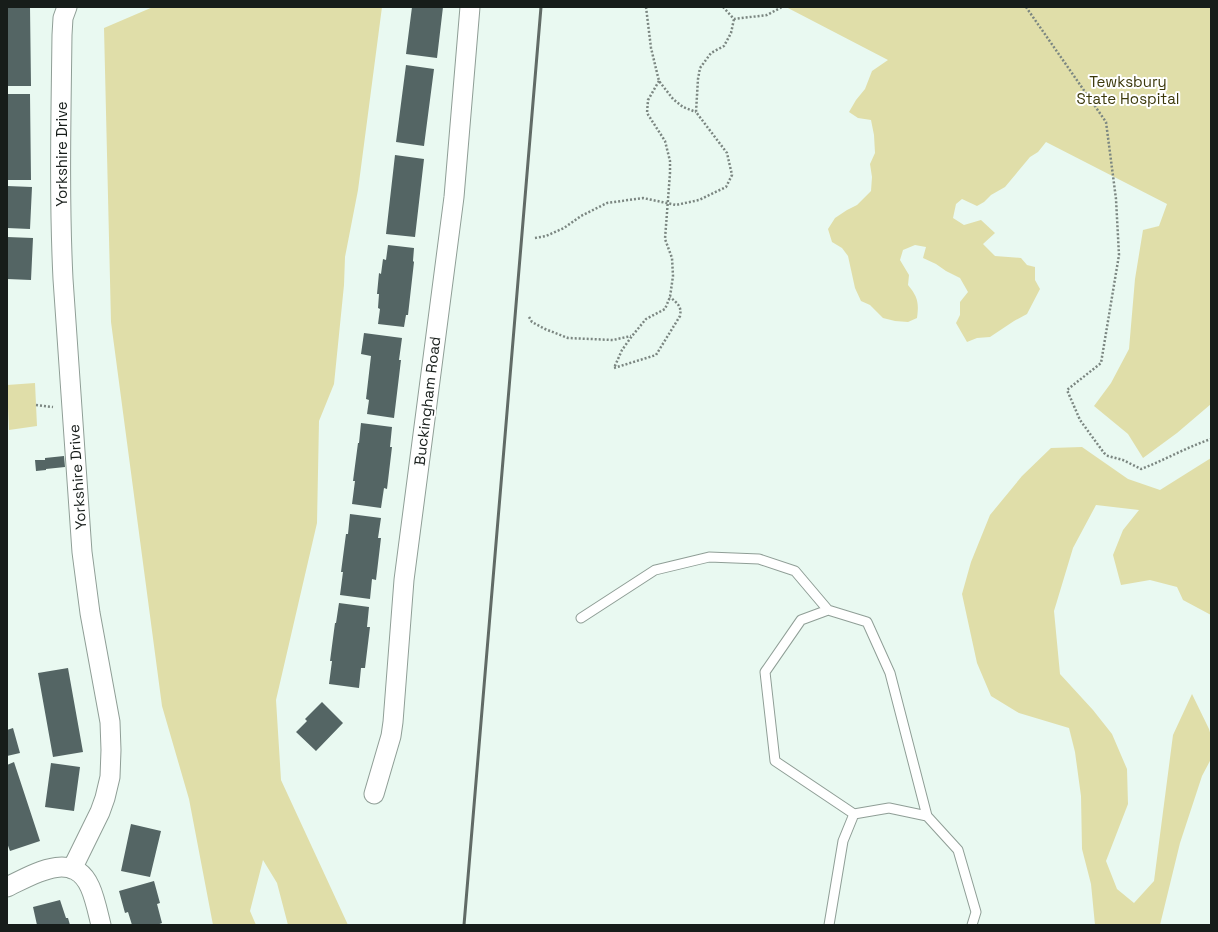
<svg xmlns="http://www.w3.org/2000/svg" width="1218" height="932" font-family="'Space Grotesk',sans-serif">
<style>
.green{fill:#e0dea9}
.building{fill:#546564}
.lines{fill:none;stroke-linecap:round;stroke-linejoin:round}
.lane-casing{stroke:#8f9e96;stroke-width:11}
.street-casing{stroke:#8f9e96;stroke-width:21}
.path{stroke:#7b8681;stroke-width:2.5;stroke-dasharray:2 2;stroke-linecap:butt}
.lane{stroke:#fff;stroke-width:9}
.street{stroke:#fff;stroke-width:19}
.rail{stroke:#616b66;stroke-width:3}
.labels{text-anchor:middle;dominant-baseline:central;stroke-width:4;stroke-linejoin:round;paint-order:stroke}
.park-label{font-size:15px;fill:#3c390b;stroke:#fff}
.street-label{font-size:15px;fill:#171d1a;stroke:#fff}
</style>
<rect width="100%" height="100%" fill="#e9f9f1"/>
<path class="green" d="M153,7H382L358,190L345,257L344,285L334,384L319,421L317,523L276,700L281,780L348,925H288L277,883L263,860L250,911L256,925H213L189,799L162,706L111,322L104,28Z
M786,7H1211V404L1177,433L1143,458L1128,434L1094,406L1111,383L1129,349L1135,279L1143,230L1159,226L1167,204L1046,142L1038,152L1030,157L1005,187L991,195L984,202L977,206L962,199L956,204L953,218L964,225L981,220L995,233L983,244L995,256L1021,258L1027,265L1035,267V280L1040,289L1027,314L1014,321L990,337L977,338L967,342L956,323L960,315V302L968,292L960,278L946,271L936,264L923,258L926,247L915,245L903,250L900,260L909,275L908,285C918,297 919,303 917,318L908,322L895,321L883,318L870,305L861,301L855,288L848,256L842,248L832,242L828,229L835,218L847,210L857,205L871,191L872,177L870,164L875,153L874,135L871,120L858,118L849,112L856,100L865,89L872,71L888,60Z
M35,383L37,426L9,430L7,385Z
M1082,447L1128,479L1160,490L1211,458V615L1183,600L1177,587L1150,580L1121,585L1113,555L1123,530L1139,510L1096,505L1073,548L1054,611L1060,674L1093,710L1112,734L1127,769L1128,804L1106,861L1117,889L1134,903L1154,881L1173,735L1192,694L1209,729L1211,736V759L1202,776L1180,843L1160,925H1095L1091,884L1082,849L1081,796L1075,752L1069,728L1019,713L991,696L977,663L962,594L971,562L990,515L1022,476L1051,448Z"/>
<path class="building" d="M7,7H30L31,86H7Z
M412,7H443L437,58L406,54Z
M406,65L434,69L424,146L396,142Z
M7,94H30L31,180H7Z
M395,155L424,159L415,237L386,234Z
M7,186L32,187L30,229L7,228Z
M7,237L33,238L31,280L7,279Z
M388,245L414,248L413,261L414,262L408,315H406L404,327L378,324L380,309L378,308L379,294H377L379,273L381,274L383,259L386,260Z
M364,333L402,338L399,360H401L394,418L367,414L369,400L366,399L371,356L361,354Z
M361,423L392,427L390,447H392L387,489L384,488L381,508L352,504L355,481H353L358,443H359Z
M64,456L65,467L46,469V470L36,471L35,460H45V458Z
M350,514L381,518L378,538H381L376,580L372,579L370,599L340,595L343,572H341L346,534H348Z
M339,603L369,607L367,627H370L365,668H361L359,688L329,684L332,661H330L335,623H336Z
M68,668L83,752L53,757L38,673Z
M322,702L343,723L316,751L296,732L307,721L305,719Z
M13,728L20,753L7,756V730Z
M14,762L40,841L10,851L7,843V765Z
M51,763L80,767L74,811L45,807Z
M131,824L161,831L150,877L121,871Z
M154,881L160,903L157,904L162,923L157,925H132L128,912L125,913L119,891Z
M60,900L66,918H68L70,925H37L33,907Z"/>
<g class="lines">
<defs>
<path id="lane" d="M581,618L655,570L709,557L759,559L795,571L828,610
M854,814L775,761L765,672L801,620L828,610L867,622L890,673L927,816
M829,925L843,841L854,814L889,808L927,816L958,850L976,912L972,925"/>
<path id="street" d="M67,7L63,18L62,35C61,116 59,198 63,279L82,552L90,613L110,722L111,750L110,777L105,798L100,812L72,869
M374,794L391,736L393,722L404,580L454,197L470,7
M7,887C32,875 73,849 90,887C95,898 98,913 101,925"/>
</defs>
<use href="#lane" class="lane-casing"/>
<use href="#street" class="street-casing"/>
<path class="path" d="M646,7L651,48L659,81L673,99L683,107L696,112
M723,7L734,19L767,15L782,7
M1026,7L1106,122L1116,199L1119,255L1101,363L1067,390L1080,420L1104,453L1108,456L1123,460L1141,469C1165,460 1187,447 1211,439
M659,81L648,100L647,113L665,141L670,161V173L665,239L672,258L673,276L670,297L665,309L646,319L632,336L622,350L614,368L656,355L680,316C682,306 677,303 670,297
M535,238L546,236L564,228L581,216L607,203L643,198L676,205L699,200L726,187L732,175L727,153L696,112L698,79L700,68L711,53L724,46L731,33L734,19
M529,317L532,322L545,329L568,338L613,340L631,336
M36,405L53,407"/>
<use href="#lane" class="lane"/>
<use href="#street" class="street"/>
<path class="rail" d="M464,925L541,7"/>
</g>
<g class="labels">
<g class="park-label">
<text x="1128" y="81">Tewksbury<tspan x="1128" dy="17">State Hospital</tspan></text>
</g>
<g class="street-label">
<text transform="translate(61 154) rotate(-90)">Yorkshire Drive</text>
<text transform="translate(427 401) rotate(-83)">Buckingham Road</text>
<text transform="translate(77 477) rotate(-94)">Yorkshire Drive</text>
</g>
</g>
<rect width="1218" height="932" fill="none" stroke="#171d1a" stroke-width="16"/>
</svg>
